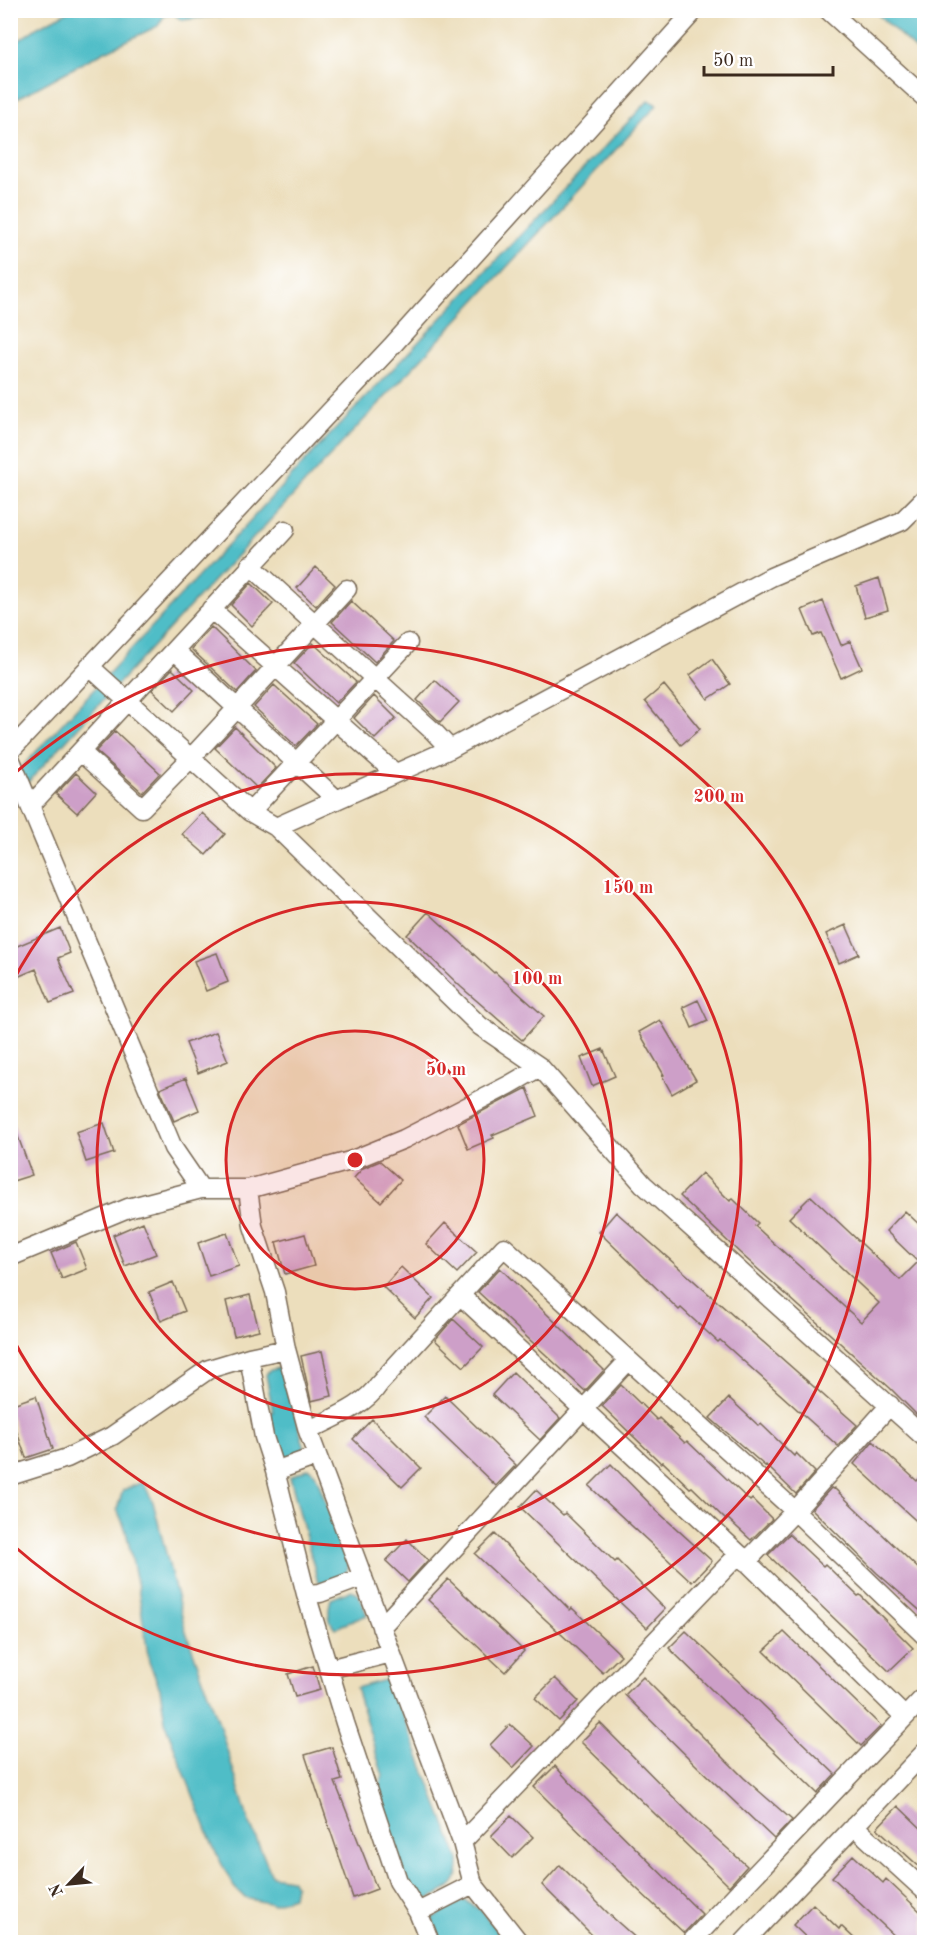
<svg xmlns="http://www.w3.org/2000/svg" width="935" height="1953" font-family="'Old Standard TT',serif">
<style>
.water{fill:#4fbdc7;stroke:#457472;stroke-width:1.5}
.building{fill:#cd9fc8}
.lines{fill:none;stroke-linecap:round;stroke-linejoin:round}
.minor-casing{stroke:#796955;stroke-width:21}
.minor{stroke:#fff;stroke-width:18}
.ring{fill:none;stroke:#d62828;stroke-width:3}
.centre{fill:#d62828;stroke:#fff;stroke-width:3}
.ring-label{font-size:18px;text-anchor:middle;font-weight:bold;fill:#d62828;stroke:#fff;stroke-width:4.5;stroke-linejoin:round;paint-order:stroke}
</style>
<rect width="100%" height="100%" fill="#fff"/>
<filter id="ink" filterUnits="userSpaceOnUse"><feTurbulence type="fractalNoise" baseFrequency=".0167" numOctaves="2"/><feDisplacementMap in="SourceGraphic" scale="12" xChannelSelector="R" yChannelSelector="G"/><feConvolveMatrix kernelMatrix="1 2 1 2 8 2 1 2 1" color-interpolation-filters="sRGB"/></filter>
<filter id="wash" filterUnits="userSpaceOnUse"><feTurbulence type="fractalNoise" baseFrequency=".008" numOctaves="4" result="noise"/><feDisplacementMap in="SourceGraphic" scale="24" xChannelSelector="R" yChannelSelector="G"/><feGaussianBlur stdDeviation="1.35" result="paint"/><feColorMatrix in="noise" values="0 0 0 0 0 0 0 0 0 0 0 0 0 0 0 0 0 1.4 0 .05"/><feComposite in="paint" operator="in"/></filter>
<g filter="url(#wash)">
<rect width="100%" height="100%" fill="#ecdebc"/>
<path class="water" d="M69,11V10L244,11L236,14L182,20L173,14L164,16L158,26L103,52L11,102V46L38,27Z
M874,11H924V57Z
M649,100L657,105C443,338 223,567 11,801L10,780L307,459Z
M282,1367L306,1453L286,1460C270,1451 270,1430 267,1414L273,1412L266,1375L268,1371Z
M309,1468L315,1473L349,1565L345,1575L325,1582H318L290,1477Z
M143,1482L153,1502L186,1632L219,1723L248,1819L272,1876L291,1879L295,1886L293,1897L273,1904L245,1898L234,1887L215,1851L166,1726L160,1689L149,1662L138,1587L126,1531L117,1509L123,1490Z
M352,1590L359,1595L367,1615L335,1628C327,1620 328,1609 331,1599Z
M389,1679L459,1860C460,1886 449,1889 428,1899L414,1892L404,1877L377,1790L383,1776L356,1688Z
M464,1900L482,1911L505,1942H441L432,1918Z"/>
<g id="blocks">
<path class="building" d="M316,567L335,585L316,606L297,588Z
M879,578L888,610L865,617L856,586Z
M251,583L273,604L252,626L231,605Z
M351,601L394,641L375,662L332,622Z
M823,601L841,645L850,641L862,668L841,678L821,633L813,636L802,610Z
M211,627L256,671L237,692L191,649Z
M313,643L356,682L336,703L294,663Z
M712,659L730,684L708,699L690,675Z
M172,669L194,690L174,711L152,690Z
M435,680L459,702L440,722L417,700Z
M274,685L317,724L296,746L254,707Z
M664,685L700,729L681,745L645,701Z
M374,696L396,718L375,739L354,718Z
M235,727L276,768L257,788L215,748Z
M115,731L160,773L142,792L96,751Z
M76,773L96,792L77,813L56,794Z
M202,813L225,834L206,855L182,834Z
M428,912L494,973L495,972L544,1016L522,1040L461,987L407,935Z
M846,925L859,954L839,963L826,934Z
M60,928L70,953L58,958L74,994L50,1003L36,969L10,980V949Z
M217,953L228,982L206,991L194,961Z
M698,1000L708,1021L692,1028L683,1007Z
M660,1020L696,1080L672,1094L662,1076L664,1075L639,1032Z
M216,1032L228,1061L198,1073L186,1043Z
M603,1049L615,1076L592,1086L581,1058Z
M186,1078L199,1110L174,1121L160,1089Z
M527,1088L538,1116L492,1135L494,1138L468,1149L458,1124Z
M12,1120L32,1175L13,1181L10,1173Z
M104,1123L114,1153L86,1162L76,1132Z
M380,1161L401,1180L381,1202L354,1178L363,1168Z
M702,1173L730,1201L733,1199L758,1223L755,1226L861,1322L879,1303L789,1218L811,1196L900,1280L918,1262L886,1231L905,1211L924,1229V1422L890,1388L740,1253L680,1196Z
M616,1212L857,1425L838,1446L720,1340L718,1342L681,1308L679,1310L599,1232Z
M143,1222L156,1254L125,1266L113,1235Z
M445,1223L477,1252L457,1273L426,1244Z
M227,1233L239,1266L209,1276L198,1243Z
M305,1234L314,1266L285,1274L276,1242Z
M76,1242L87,1269L62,1279L51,1253Z
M401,1267L433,1298L415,1318L383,1287Z
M500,1268L604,1370L585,1391L478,1292Z
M173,1282L185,1311L161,1321L149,1292Z
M250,1295L259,1330L234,1336L226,1301Z
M453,1319L483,1347L464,1367L435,1340Z
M322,1351L332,1396L311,1401L301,1356Z
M513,1372L560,1418L540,1440L492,1395Z
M621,1385L657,1420L659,1418L685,1443L687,1441L750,1501L752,1499L772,1519L751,1540L727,1518L726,1520L692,1487L690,1488L663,1462L661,1463L602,1406Z
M36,1396L53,1449L26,1458L10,1412V1405Z
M445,1396L516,1465L496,1486L424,1417Z
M729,1398L759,1426L761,1424L794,1456L796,1453L815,1472L796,1494L766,1465L765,1466L710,1418Z
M372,1419L421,1468L402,1487L353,1439Z
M873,1441L917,1481L924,1473V1528L854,1464Z
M611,1464L657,1511L712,1561L692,1582L589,1486Z
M831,1488L833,1489L834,1488L924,1574V1614L877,1573L812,1509Z
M536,1490L563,1515L565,1513L615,1562L617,1560L665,1609L647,1628L520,1507Z
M495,1534L570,1610L572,1608L621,1655L603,1673L475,1554Z
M789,1534L823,1566L825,1564L858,1596L860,1595L913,1648L889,1671L768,1555Z
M407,1539L428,1560L408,1582L386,1561Z
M448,1579L524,1651L505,1672L428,1600Z
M686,1631L835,1774L817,1793L669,1648Z
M784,1632L881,1726L861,1746L764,1651Z
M313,1666L320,1690L295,1697L288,1674Z
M643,1677L744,1778L792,1820L774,1839L699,1768L625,1695Z
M555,1678L578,1701L559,1721L535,1698Z
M600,1723L697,1821L747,1866L729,1886L581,1742Z
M510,1724L534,1746L513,1768L490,1745Z
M332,1747L342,1780L335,1782L377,1889L353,1898L305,1755Z
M555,1766L578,1791L702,1914L684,1933L635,1887L534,1787Z
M898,1806L924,1831V1871L877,1828Z
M511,1816L533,1837L512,1858L491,1836Z
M853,1855L883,1883L886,1879L924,1915V1942H901L832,1877Z
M560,1865L611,1916L640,1942H600L592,1935L542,1885Z
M813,1904L839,1929L841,1926L858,1942H811L793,1925Z"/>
</g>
</g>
<g filter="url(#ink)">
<use href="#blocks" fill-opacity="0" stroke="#796955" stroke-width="1.5"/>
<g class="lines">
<defs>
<path id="minor" d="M828,10L924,97
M250,565L434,732L450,749
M211,609L395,773
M174,650L337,800
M89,666L250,812L276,827L480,1026L540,1067L643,1184L924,1437
M10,751L391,347L695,10
M81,752L142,808L190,759L347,589
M10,758L173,1148L201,1189
M31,805L285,530
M250,812L408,643
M276,827L450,749L771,577L902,521L924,499
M248,1189L253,1226L275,1292L286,1349L308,1431L462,1842L473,1884L519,1942
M10,1257L128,1208L201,1189H248L350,1161L404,1139L509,1085L540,1067
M460,1295L739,1554L905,1717
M249,1357L264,1437L275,1471L306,1594L345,1723L398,1881L418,1912
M308,1431C332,1418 364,1407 379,1384L504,1247L795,1511L924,1635
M275,1471L317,1456
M10,1476L67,1458L112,1436L209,1369L249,1357L286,1349
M746,1562L795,1511L890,1405
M306,1594L320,1593L363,1577
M381,1627L628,1361
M329,1669L391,1653
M854,1826L924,1890
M462,1842L739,1554
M430,1942L418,1912L473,1884
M691,1942L924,1697
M744,1942L924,1753"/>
</defs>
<use href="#minor" class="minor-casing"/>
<use href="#minor" class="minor"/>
</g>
</g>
<circle cx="355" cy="1160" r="129" fill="#d62828" fill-opacity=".12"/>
<g class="ring">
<circle cx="355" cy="1160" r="129"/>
<circle cx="355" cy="1160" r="258"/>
<path d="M11 985A386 386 0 1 1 11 1335"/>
<path d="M14 774A515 515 0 1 1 14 1546"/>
</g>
<circle cx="355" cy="1160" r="9" class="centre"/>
<g class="ring-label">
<text x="719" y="802">200 m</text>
<text x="628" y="893">150 m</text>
<text x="537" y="984">100 m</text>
<text x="446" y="1075">50 m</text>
</g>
<rect width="935" height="1953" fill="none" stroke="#fff" stroke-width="36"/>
<g transform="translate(69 1884) rotate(244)" stroke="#ffffff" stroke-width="4.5" paint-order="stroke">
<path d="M0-4.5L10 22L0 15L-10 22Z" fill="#3b2a1e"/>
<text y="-9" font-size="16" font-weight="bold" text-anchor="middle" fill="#3b2a1e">N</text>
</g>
<path d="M704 66v9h129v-9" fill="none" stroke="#3b2a1e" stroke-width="3"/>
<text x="713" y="66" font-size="18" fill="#3b2a1e" stroke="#ffffff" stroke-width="4.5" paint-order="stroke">50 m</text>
</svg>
